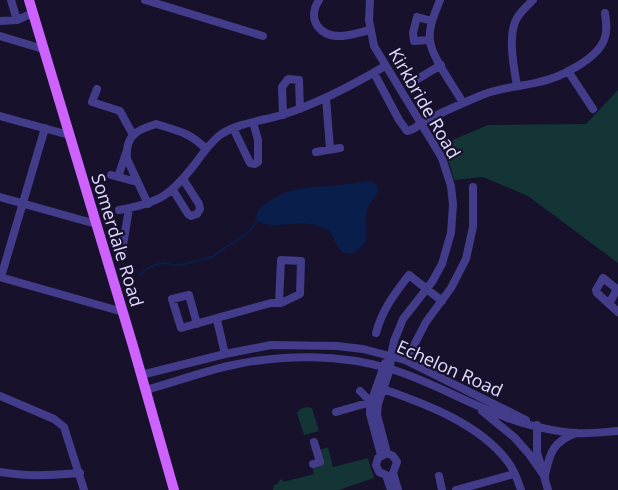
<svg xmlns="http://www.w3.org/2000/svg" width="618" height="490" font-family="'Open Sans',sans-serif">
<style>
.green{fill:#143536}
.water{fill:#0a1e4b}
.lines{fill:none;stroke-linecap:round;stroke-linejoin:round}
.stream{stroke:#0a1e4b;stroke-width:2}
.minor{stroke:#433c8b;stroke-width:8}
.major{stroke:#cd62ff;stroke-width:10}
.labels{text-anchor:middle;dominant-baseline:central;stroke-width:4.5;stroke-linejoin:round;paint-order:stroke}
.street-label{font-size:18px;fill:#e1dbff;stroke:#17112b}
</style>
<rect width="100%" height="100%" fill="#17112b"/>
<path class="green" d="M618,90V263L528,196L483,177L454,180L450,165L441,145L488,125L586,124Z
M307,407L312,408L319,431L304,435L297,413L300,409Z
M328,447L333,467L368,458L374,478L339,490H273L274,485L278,484L280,480L282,479L283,482L314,474L312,466L320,450Z"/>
<path class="water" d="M371,181L377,185L379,190C375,198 369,203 367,211C362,231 376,239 352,254C336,254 337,240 329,231C325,228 319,227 314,225C298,220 269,231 257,220C255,210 261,207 268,202C293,185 312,188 340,185C350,184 361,182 371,181Z"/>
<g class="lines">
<path class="stream" d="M139,275L148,268L155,265L165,263L174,265L185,264L212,257L250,231L258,220"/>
<path class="minor" d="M11,0L17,20L33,13
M145,0L263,36
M319,0C306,20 320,37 342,36C352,35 361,32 370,30
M370,0L369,20L374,46L442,158L451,186L453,205L451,233L442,264L432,282L403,319L394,341L391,356L390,369L378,404L377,415L387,453
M440,0C435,13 428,27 430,41C432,58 455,88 463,103
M0,21L17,20
M0,36L43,49
M430,40L414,41L413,33L417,17L432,21
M568,71L593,109
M374,73L399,120L407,131C414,130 417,126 423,122C442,112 463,103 482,95C500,87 520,87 539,82C559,78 596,60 604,40C608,31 606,22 605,13
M411,83L441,65
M517,86C514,68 507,35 517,18C521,11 527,6 533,0
M97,89L92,102L120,111L133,135
M326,98L330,149
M283,115L282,87L288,79L299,80L300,109
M0,116L69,135
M233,128L250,163L255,164L258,162V140L253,122
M316,152L340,148
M111,175L137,182
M118,177L126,153
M173,190L188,214L191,216L197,214L200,209L199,204L183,179
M0,197L96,224
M148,204L127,159C125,136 136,130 156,124C178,131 189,132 206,149
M119,210C159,203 170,196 195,164C202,154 210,143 220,135C239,122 264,121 285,114C321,102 353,85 385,66
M122,252L129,208
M0,277L123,312
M1,277L45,128
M609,304L617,289L603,278L596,290L597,293L618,312
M217,320L225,354
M197,324L189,295L172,299L181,328L271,303H281L300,294L301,261L281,260L279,303
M376,333C382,310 395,293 409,275L442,301
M411,351L426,322L451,288L466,259L473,227V187
M141,375L225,354L271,345L337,346L363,349L405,360L526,420
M383,389C426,404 480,424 508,462C514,469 518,481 521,490
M146,390C175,382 204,371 233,365C284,354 340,354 391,369C430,381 465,402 503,416C522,424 555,432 576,433C590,434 604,432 618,431
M0,396L54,419L64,427L84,490
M482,411L514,437L529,454L545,477
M336,412L371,402L360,391
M537,425V452L548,490
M381,455L370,414V405L385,363
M313,464L320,462L314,442
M0,472C27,477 52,475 80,473
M545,475C550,452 553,442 576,433
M439,476L442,490
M391,490L386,475L379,472L376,465L378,458L387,453L393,456L397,462L393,473L398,490
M456,490L514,474"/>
<path class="major" d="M29,0L133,346L174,490"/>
</g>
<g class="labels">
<g class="street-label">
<text transform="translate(425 103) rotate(60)">Kirkbride Road</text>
<text transform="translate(118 240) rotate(73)">Somerdale Road</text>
<text transform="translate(450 368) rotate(24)">Echelon Road</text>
</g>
</g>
</svg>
